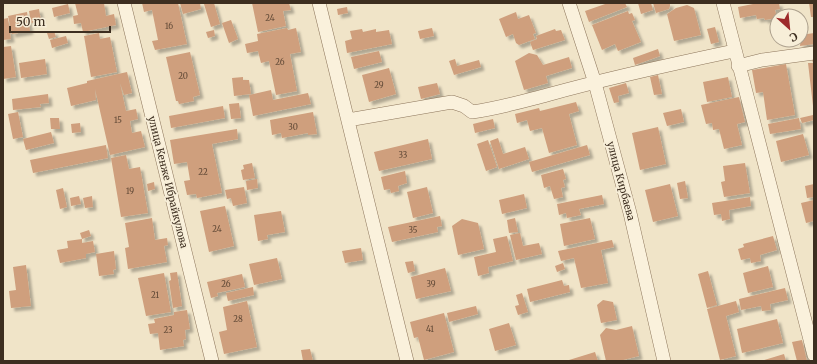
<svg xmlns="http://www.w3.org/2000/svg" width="817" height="364" font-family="Merriweather,serif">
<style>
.building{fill:#cf9f7d;filter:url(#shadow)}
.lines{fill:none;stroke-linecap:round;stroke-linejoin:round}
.minor-casing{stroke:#8d765c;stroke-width:14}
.minor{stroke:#faf1dc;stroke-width:13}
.labels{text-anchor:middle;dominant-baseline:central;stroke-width:3.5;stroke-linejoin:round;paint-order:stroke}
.number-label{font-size:8px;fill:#624a37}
.street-label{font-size:10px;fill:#3d2e20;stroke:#f7eed8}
</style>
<defs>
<filter id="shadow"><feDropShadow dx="3.5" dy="3.5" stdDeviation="1" flood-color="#0004"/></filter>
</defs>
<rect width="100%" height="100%" fill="#f0e4c8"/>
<path class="building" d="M75,3H104L106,16L114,14L116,25L83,32L81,23L74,24L73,16L78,15Z
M142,3H178L187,44L155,50L152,41L158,40L152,10L144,12Z
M180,3H200L201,9L183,14Z
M208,3H214L220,24L211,27L204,4Z
M252,3H289L291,10L283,11L286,26L258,32Z
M608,3H625L627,7L589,22L585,11Z
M638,3H651L653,10L641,14Z
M653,3H670V6L669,9L656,13Z
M758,3H779L780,9L775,10L777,18L765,20L764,18L757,19L756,15L740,18L738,7Z
M809,3H814V17H811Z
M68,4L70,13L54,17L52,8Z
M687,5L694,8L701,35L674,41L667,14L676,8Z
M347,7L348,13L338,15L337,9Z
M39,9L41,21L31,23L29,11Z
M628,11L629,14L632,13L635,20L632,21L641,42L618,51L615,44L602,50L592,25Z
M27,12L30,31L12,34L8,16Z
M516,12L518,19L529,15L536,33L533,34L535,39L519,45L516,43L513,34L506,37L499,19Z
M8,18L11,39L3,40V19Z
M231,20L238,39L229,43L222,23Z
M715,27L719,42L711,44L707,29Z
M287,28L288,30L296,28L301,52L290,54L297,91L276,95L269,61L261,63L258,51L247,53L245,44L258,41L257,34Z
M432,28L434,36L420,39L418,31Z
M362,29L363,32L376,29V32L389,30L392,44L347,53L345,41L352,39L350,31Z
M555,29L556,31L561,30L565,40L533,50L530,42L537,39L536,36Z
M214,30L215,36L208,38L206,32Z
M54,31L56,37L49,39L47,33Z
M99,33L100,39L110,37L117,72L91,77L84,36Z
M814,33V44L800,46L801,35Z
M66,36L68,43L52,48L50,40Z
M11,46L16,77L3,79V47Z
M658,49L660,56L635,65L633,58Z
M379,51L382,62L354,69L351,57Z
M190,52L200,95L193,97L194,101L179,104L178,101H176L166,57Z
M529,53L537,55L543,65L569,57L572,68L546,76L548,83L524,90L515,61Z
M45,59L47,74L21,78L19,63Z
M455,59L457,66L479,60L481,67L454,75L449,61Z
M812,59H814L813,106L808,63H813Z
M786,64L795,115L767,120L763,92L756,93L752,70Z
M389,68L396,94L369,102L362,75Z
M127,72L132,93L124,95L120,83L126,111L136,109L138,119L130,121L132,133L141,131L145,147L110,155L95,89L96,100L71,106L67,88L87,83V81Z
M658,75L662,94L654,95L650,77Z
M243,77V80H249L251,94L234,96L232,78Z
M728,77L732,97L707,102L703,82Z
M437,83L440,94L421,99L418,87Z
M626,83L629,93L618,96L619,102L614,103L609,88Z
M271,90L273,100L308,93L311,104L253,116L249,95Z
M48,94L49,103L40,104L41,107L13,110L12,99Z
M739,97L745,122L737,124L742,145L724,149L719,129L713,130L712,123L706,124L701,105Z
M576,102L579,111L569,114L577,145L549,153L542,128L530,131L527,120L517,123L515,114L539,108L540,111Z
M239,103L241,118L231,119L229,104Z
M223,106L225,118L171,128L169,116Z
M681,109L684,122L667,126L663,113Z
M18,112L23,137L13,139L8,114Z
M313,112L317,134L308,135V133L282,138L281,133L272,135L270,120Z
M813,115L814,120L802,123L800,118Z
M50,118H59L60,129H51Z
M799,118L801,129L770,134L768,124Z
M493,119L495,128L475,133L473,124Z
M80,123L81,132L72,133L71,124Z
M658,127L666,164L640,170L632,133Z
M237,129L238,139L212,144L222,193L197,198L196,194L187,195L184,181L190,180L187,162L174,164L170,140Z
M51,132L54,143L26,150L23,139Z
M803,134L809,155L781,162L776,141Z
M498,138L503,154L525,147L529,159L499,169L490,141Z
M428,139L432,159L379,171L374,152Z
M488,140L497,167L486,171L477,144Z
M106,145L108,158L33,173L30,160Z
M587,145L590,155L532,172L529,162Z
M126,155L129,169L140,167L148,213L121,217L111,158Z
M252,163L255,178L243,180L241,170L244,169L243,165Z
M745,163L750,193L724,197L721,182L725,181L723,166Z
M563,169L566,179L563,180L565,187L561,188L563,197L554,199L550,186L544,188L541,175Z
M405,171L407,183L398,186L399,191L391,193L390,189L384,190L381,177Z
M257,179L258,188L247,190L246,181Z
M685,181L688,198L680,199L677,183Z
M154,182L155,189L148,191L147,184Z
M670,184L678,216L653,222L645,190Z
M814,184V197L807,198L805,186Z
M244,187L247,203L233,206L231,198L227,199L225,190Z
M427,187L433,213L413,218L407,192Z
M63,188L67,207L60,209L56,190Z
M524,194L527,208L502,214L499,200Z
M602,195L604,204L579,209L581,215L567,218L566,213L559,215L557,204Z
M79,196L81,204L71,206L70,198Z
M92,196L93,207L85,208L83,198Z
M750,197L751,206L729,210L730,219L722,221L721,214L714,215L712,203Z
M814,200V221L806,223L801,203Z
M225,206L234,246L209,252L200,211Z
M281,211L285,232L267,235L268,239L258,241L254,215Z
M440,216L442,226L437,227L438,232L392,242L388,227Z
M152,218L155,240L167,238L168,245L164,246L167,262L128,269L125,248L129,247L125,223Z
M515,218L518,232L509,233L507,220Z
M590,218L595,239L564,246L560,224Z
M462,219L478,223L484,249L458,255L452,226Z
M89,230L91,236L82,239L80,233Z
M520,233L523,246L539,243L542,254L516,260L510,235Z
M507,236L513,261L488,267L489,273L478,276L474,257L496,252L493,239Z
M773,236L777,250L760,255L761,261L751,263L750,258L741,260L738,249L744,247L743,244Z
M82,239V243L93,241L95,252L86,254V258L60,263L57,250L68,248L67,241Z
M612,240L614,247L601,250L608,283L581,288L574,258L561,261L558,251Z
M361,248L363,260L345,263L342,251Z
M114,251L116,269L113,270L114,274L99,276L96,254Z
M277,258L282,279L254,285L249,264Z
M413,261L415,271L408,273L405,262Z
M563,263L565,269L557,272L555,266Z
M26,265L31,306L11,308L9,291L16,290L13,267Z
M768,266L773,287L748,293L743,273Z
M445,268L451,291L416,299L411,277Z
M708,271L717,305L707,308L698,274Z
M177,272L182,306L173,308L169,281L171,280L170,273Z
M164,273L171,312L146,316L138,278Z
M242,274L245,287L217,293L218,296L211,298L207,282Z
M562,280L564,286L569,285L570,292L530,302L527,289Z
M253,287L254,295L228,301L226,293Z
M785,288L788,300L770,304L771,310L762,311L761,306L741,310L739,299Z
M522,293L528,312L518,315L515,306L519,305L516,295Z
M603,300L613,302L617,320L601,323L597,305Z
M247,301L257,347L224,354L219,332L227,330L223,307Z
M736,301L739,312L726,316L736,356L720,360L707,309Z
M476,306L478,314L449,322L447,313Z
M187,310L190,329L185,330L186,339L183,340L184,346L160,350L158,333L150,334L148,324L155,323L154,319L174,315V312Z
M444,313L454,352L424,360L418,337L414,338L410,322Z
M777,319L783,343L742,353L737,329Z
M509,323L516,345L495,351L489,329Z
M632,326L639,356L619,361H606L600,335L606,328L616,330Z
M802,340L807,361H797L792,342Z
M310,349L313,361H303L301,350Z
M595,352L598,361H570L569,360Z
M784,354L786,361H761Z"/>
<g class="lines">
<defs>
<path id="minor" d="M124,3L212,361
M319,3L407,361
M569,3L595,83L630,213L664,361
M723,3L814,355
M738,66L762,60L814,53
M348,120L452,102L464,106L472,112C500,108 520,102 547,95C608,78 672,64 734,51"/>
</defs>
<use href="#minor" class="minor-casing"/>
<use href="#minor" class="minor"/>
</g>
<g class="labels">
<g class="number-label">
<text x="270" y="18">24</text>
<text x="169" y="26">16</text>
<text x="280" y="62">26</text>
<text x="183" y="76">20</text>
<text x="379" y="85">29</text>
<text x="118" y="120">15</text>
<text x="293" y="127">30</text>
<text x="403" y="155">33</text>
<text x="203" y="172">22</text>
<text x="130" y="191">19</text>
<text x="217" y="229">24</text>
<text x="413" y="230">35</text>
<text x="226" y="284">26</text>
<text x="431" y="284">39</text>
<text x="155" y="295">21</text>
<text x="238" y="319">28</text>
<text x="430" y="329">41</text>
<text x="168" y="330">23</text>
</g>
<g class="street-label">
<text transform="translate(621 181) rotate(75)">улица Кирбаева</text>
<text transform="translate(168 182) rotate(76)">улица Кенже Ибрайкулова</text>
</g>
</g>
<rect width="817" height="364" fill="none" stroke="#3d2e20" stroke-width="8"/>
<g transform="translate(789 28) rotate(153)"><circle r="19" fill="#f7eed8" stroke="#ada18e"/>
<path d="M0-3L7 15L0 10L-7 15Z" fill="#9e2a2b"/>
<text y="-6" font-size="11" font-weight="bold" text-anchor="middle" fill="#3d2e20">С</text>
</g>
<path d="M10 26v6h100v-6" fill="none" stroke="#3d2e20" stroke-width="2"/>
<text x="16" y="26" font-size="12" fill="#3d2e20" stroke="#f7eed8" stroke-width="3" paint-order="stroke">50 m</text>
</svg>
